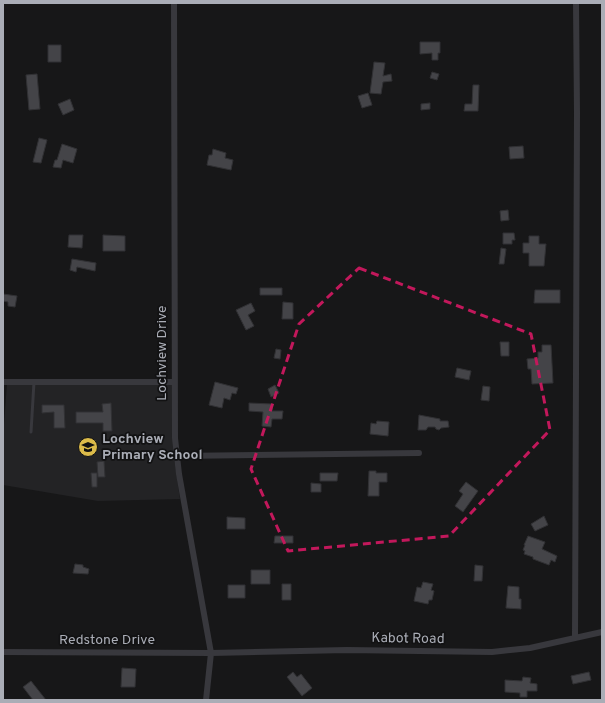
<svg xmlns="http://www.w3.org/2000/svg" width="605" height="703" font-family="Overpass,sans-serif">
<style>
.built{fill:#232325}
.building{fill:#444448;stroke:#313134}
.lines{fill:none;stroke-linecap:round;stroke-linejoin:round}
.lane{stroke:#38383d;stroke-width:3}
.street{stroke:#38383d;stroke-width:6}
.marked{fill:none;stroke:#c2185b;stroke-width:3;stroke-dasharray:8 5;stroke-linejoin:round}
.labels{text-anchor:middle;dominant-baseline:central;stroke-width:3.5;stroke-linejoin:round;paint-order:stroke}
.street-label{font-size:14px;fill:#aaadb6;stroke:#121213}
.poi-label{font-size:14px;font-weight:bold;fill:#aaadb6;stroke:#121213;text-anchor:start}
</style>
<rect width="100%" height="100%" fill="#171718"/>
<path class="built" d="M7,384H172L174,457L180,499L98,501L3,485V437Z"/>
<path class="building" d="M420,42H440V53H438V60H432V53L420,54Z
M48,45H61V62H48Z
M374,62L385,63L383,76L391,74L392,81L383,82L381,94L370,93Z
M432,72L439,74L437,80L430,78Z
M37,74L40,109L29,110L26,75Z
M473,85H479L478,111H464L465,104H472Z
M368,93L372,105L362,108L358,96Z
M70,99L74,110L63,115L58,104Z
M430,103V109L421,110V104Z
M39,138L47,140L41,163L33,162Z
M62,144L77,149L73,163L63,160L61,168L53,167L55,160H57Z
M523,146L524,158L510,159L509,147Z
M213,149L226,153L225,158L233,160L231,170L207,165L209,155H212Z
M508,210L509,220L501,221L500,211Z
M503,233H514L515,240H512V244H503Z
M69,235H83L82,248L68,247Z
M103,235L125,236V251H103Z
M529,236H539V244H546L544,266H529V253H523V243H529Z
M501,248L506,249L504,264H499Z
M72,259L96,263L95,271L77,267L76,272L70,270Z
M260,288H282V295H260Z
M535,290H560V303H534Z
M3,294L17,296L15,307L8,306V302L3,301Z
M283,302L293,303V319H282Z
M251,303L255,311L248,315L254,326L246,330L236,310Z
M500,342H509V356H501Z
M542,345H551L553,383L532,384L531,369H528L527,359L538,358V352H542Z
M276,349L281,350L280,359L274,358Z
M457,368L471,371L469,380L455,377Z
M215,382L238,388L236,394L232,393L230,400L224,398L222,408L209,405Z
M275,385L279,393L271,397L268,389Z
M483,386L490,387L489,401L481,400Z
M111,403L112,431H103V423H76V412H103L102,404Z
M249,403L273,404L272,411H283L282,419H272L271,427L262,426L263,412L249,411Z
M42,405H64L65,428H54V412L42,413Z
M419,415L440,419V421H448L449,427L441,428L439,430L436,429L435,427H428L426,430H418Z
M377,421L389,422L388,436L370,434L371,423L376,424Z
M104,461L105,477H98L97,462Z
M369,471H376V473H387V482H379V496H368Z
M91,473H97V487H92Z
M320,473H338L337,481H320Z
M466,482L478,491L463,512L455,506L463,494L459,491Z
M311,483L321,484V492H311Z
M544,516L548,525L535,531L531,524Z
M227,517L245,518V529H227Z
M275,536H293V543H274Z
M528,536L545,542L542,549L557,556L555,562L551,560L549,565L533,559V557L524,554L525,551L523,550L525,545H524Z
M75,564L83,565V567L89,569L88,574L73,573Z
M475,565L483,566L482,581H474Z
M251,570H270V584H251Z
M423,582L433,584L431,590L434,591L432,600H429L428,604L414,601L417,587L421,588Z
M282,584H291V600H282Z
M228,585H245V598H228Z
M508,586L519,587V599H521V609L506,608Z
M122,668L136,669L135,687H121Z
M293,672L297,677L301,674L312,688L302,696L287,677Z
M589,672L591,680L573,684L571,676Z
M523,677L531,678L530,683L537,684V691H527V697H520V693L505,692V680L522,681Z
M31,681L46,700H33L23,687Z"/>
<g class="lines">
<path class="lane" d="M31,432L34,382"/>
<path class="street" d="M174,3L175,438L179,474L211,653L206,700
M3,382H174
M176,456L419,453
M575,638L577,113L576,3
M3,652L211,653L347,650L492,652L530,648L602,632"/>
</g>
<path class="marked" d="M359,268L531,334L550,430L449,536L288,551L251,469L299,324Z"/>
<defs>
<symbol id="school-disc" viewBox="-11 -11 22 22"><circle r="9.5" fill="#dcbb4a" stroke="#121213"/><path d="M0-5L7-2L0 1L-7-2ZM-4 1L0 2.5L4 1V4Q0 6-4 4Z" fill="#111"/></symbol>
</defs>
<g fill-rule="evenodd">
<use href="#school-disc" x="77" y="436" width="22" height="22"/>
</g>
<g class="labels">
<g class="street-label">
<text transform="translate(162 353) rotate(-90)">Lochview Drive</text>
<text transform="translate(408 639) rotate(1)">Kabot Road</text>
<text x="107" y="640">Redstone Drive</text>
</g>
<g class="poi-label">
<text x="102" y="439">Lochview<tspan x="102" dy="16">Primary School</tspan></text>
</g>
</g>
<rect width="605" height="703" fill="none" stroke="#aaadb6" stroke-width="8"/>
</svg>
